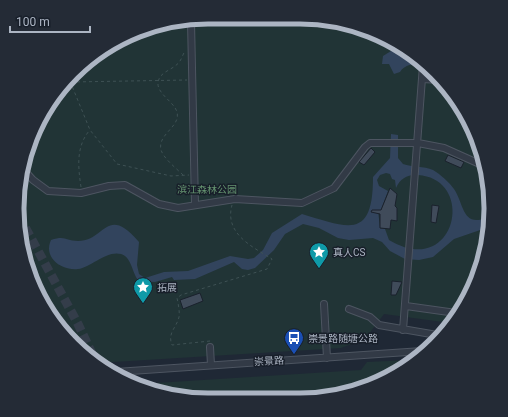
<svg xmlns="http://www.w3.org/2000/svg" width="508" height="417" font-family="Roboto,'Noto Sans SC',sans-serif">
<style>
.green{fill:#213436}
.water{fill:#32445d;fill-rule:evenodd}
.building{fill:#404b5a;stroke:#1a212c}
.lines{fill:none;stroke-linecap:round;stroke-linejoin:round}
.highway-tunnel{stroke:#343d4a;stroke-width:9;stroke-dasharray:9 4.5;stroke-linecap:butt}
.minor-casing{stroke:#4d5561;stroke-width:8}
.path{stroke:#3e5154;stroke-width:1;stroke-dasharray:3 3;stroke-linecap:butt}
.minor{stroke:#323a46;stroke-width:6}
.labels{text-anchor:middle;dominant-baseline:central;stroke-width:3;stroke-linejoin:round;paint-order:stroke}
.park-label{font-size:10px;fill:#64936f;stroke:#181f2a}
.poi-label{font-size:10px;fill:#acb5c3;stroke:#181f2a;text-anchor:start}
.street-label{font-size:10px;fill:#acb5c3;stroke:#181f2a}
.rim{fill:none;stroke:#acb5c3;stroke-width:5}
</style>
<rect width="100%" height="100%" fill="#1f2835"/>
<path class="green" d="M312,17L373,31L435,73L471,124L491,196L481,270L450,323L384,314L365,339L341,348L97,363L92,360L37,293L21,246L17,196L27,147L49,102L113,43L159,23Z
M410,360L384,380L312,400L159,394L140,384L361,370L367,362Z"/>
<path class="water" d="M393,45L422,64C413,64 405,64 400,72L394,74L389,64H382L383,56L391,51Z
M391,134L398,135V158L403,164C412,167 424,166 433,170C440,174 450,183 454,189C464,203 462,229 488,217L486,228L454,239L433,257L419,260L405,259L390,251L382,242L373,238L349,240L338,238L319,228L303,224L285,234L274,250L255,268L248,270L242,269L234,262L195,279L174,280L172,277L155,282L139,281C132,274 132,257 121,254C107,250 91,267 78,269C61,271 43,257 51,240C66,235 65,241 78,241C106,241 106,204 139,242L137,265L139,274L145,278L164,272L188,271L230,256L248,259L254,258L263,250L272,233L302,214C349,228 373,240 373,177L390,158ZM386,173L390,174L392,179L395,180L396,188C400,179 408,174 418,175C477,179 456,280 389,240L385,229L380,228L378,210H381L388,191L379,186L377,180L380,175Z"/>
<path class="building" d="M371,148L375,152L364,165L359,162Z
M448,155L464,162L461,168L445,161Z
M390,188L397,194L395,206L397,208V221L391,220L390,229L380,228V214L371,212L372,210H381Z
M432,205L439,206L436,223L431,222Z
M392,281L402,282L396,295H391Z
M200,293L203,301L183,309L180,300Z"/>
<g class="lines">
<path class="highway-tunnel" d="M19,216L78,324L96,362"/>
<defs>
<path id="minor" d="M191,22L195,205
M422,79L440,80
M23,169L33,180L48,191L81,193L109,186L125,185L159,204L178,208L235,199L302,203L334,188L365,147L370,143H418L444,148L482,165
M324,304L327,358
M406,306L456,313
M349,309L370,317L379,325L437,335L438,339
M403,330L423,65
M210,347L211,365
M116,372L422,351"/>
</defs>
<use href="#minor" class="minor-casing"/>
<path class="path" d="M72,81V86L90,130L117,164L171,176L189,175
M71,82L187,80
M183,175C176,168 164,159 161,150C157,134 181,127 177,112C174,101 153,92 159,79C162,71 175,69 180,61C182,58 183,54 185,51
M81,187C78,167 76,147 89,131
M210,341L172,345C167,333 177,327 179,317C180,312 178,303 177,298L181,295L267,269L272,259C253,247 224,234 232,205"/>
<use href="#minor" class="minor"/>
</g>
<defs>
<symbol id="sight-pin" viewBox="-11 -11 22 30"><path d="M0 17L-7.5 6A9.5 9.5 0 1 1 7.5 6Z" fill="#0f9aa8" stroke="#181f2a"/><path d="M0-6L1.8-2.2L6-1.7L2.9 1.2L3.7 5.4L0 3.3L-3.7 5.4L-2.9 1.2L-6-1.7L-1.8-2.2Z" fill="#fff"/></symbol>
<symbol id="bus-pin" viewBox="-11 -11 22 30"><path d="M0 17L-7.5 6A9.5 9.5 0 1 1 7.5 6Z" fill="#1a4fb4" stroke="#181f2a"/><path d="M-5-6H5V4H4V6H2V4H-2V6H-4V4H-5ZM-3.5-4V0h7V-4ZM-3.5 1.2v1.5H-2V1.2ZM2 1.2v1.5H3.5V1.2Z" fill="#fff"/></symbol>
</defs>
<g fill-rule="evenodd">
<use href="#sight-pin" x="308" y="241" width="22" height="30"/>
<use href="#sight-pin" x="132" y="276" width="22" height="30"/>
<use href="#bus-pin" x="283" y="327" width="22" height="30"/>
</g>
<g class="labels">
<g class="park-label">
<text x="207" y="189">滨江森林公园</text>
</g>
<g class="poi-label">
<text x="333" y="252">真人CS</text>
<text x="157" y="287">拓展</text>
<text x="308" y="338">崇景路随塘公路</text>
</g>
<g class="street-label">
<text transform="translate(269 361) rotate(-4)">崇景路</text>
</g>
</g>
<path d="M0 0H508V417H0ZM208 24H300A184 184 0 0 1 484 208V209A184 184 0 0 1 300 393H208A184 184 0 0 1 24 209V208A184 184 0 0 1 208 24Z" fill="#242b36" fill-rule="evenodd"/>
<path class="rim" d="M208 24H300A184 184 0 0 1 484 208V209A184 184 0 0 1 300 393H208A184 184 0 0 1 24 209V208A184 184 0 0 1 208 24Z"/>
<path d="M10 26v6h80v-6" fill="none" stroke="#acb5c3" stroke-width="2"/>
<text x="16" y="26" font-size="12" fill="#acb5c3" stroke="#181f2a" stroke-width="3" paint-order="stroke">100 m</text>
</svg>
